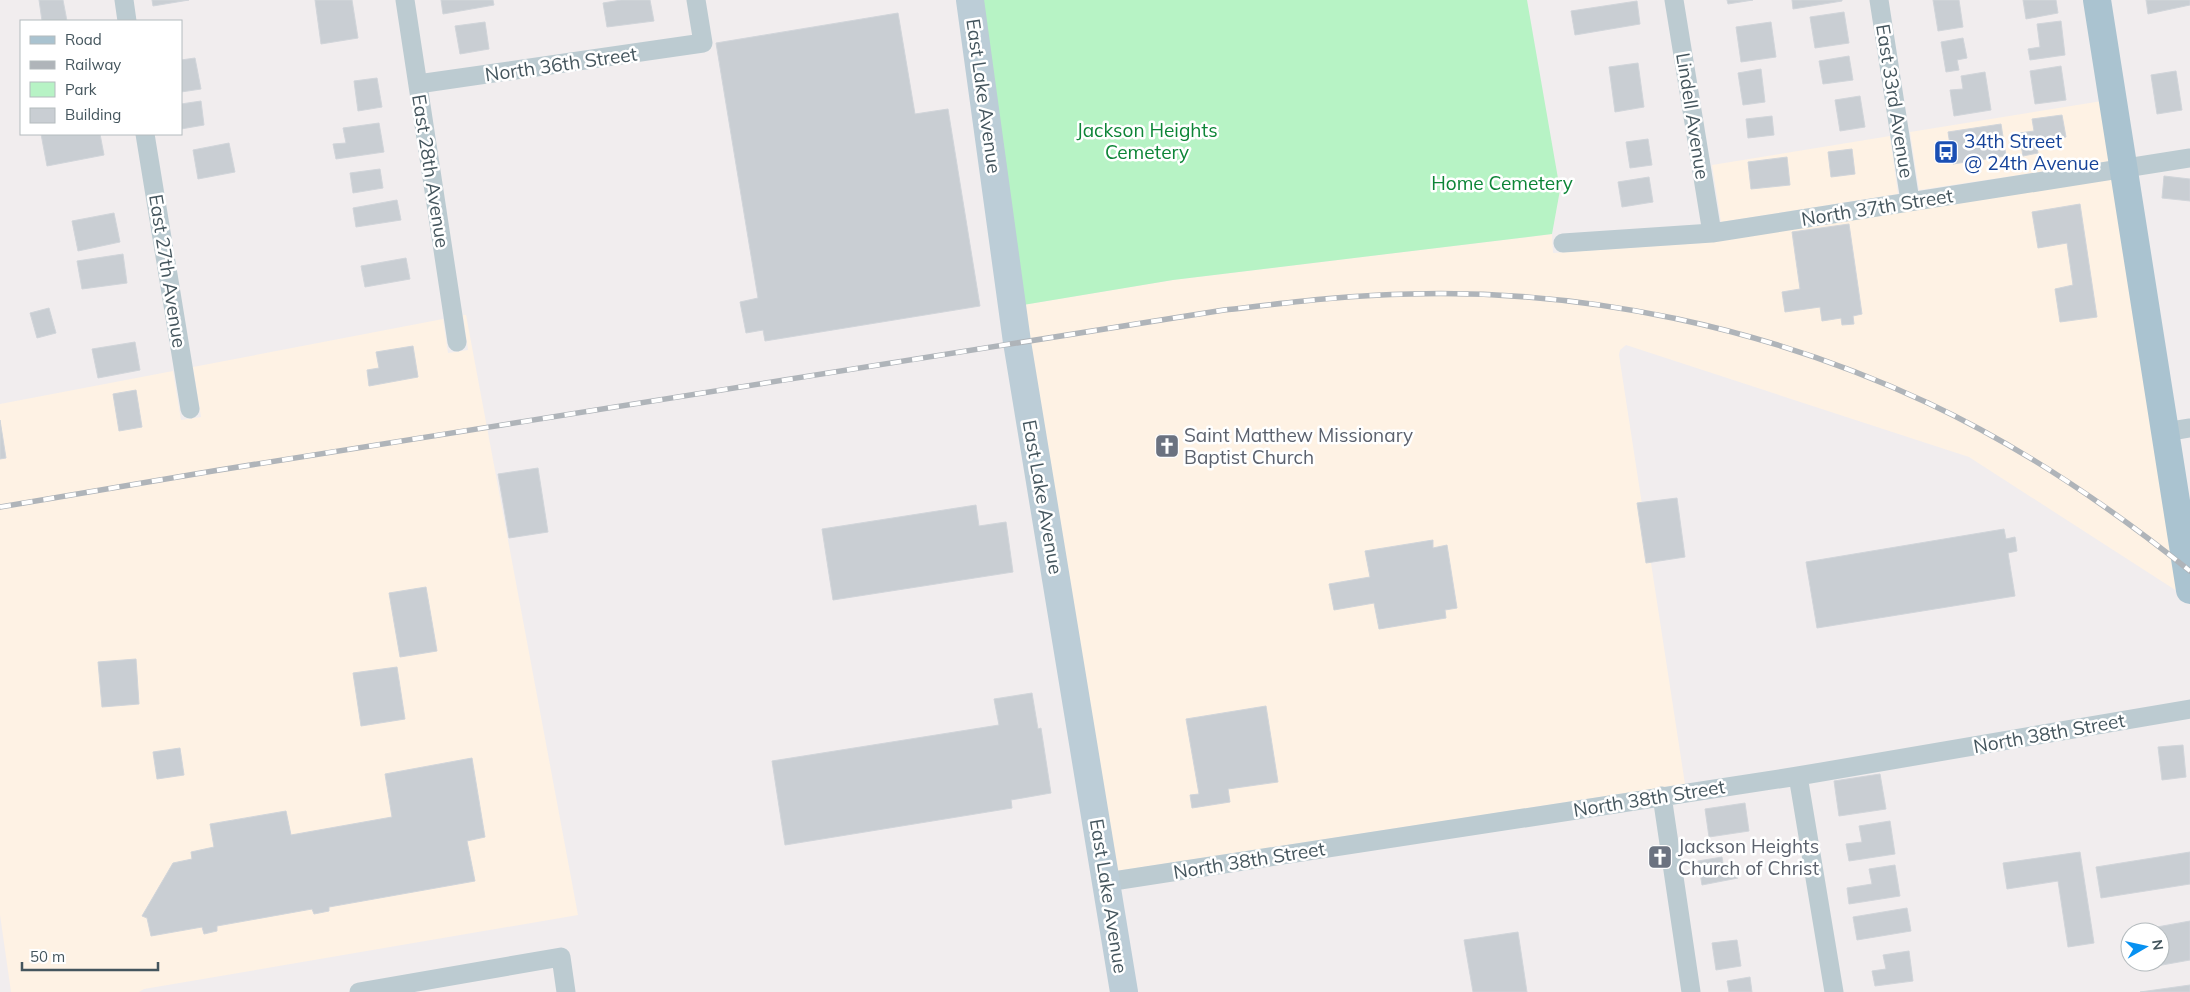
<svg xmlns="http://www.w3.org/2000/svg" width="2190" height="992" font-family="Mulish,sans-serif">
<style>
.commercial{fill:#fef2e4}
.green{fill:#b7f3c5}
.building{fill:#c9ced3;stroke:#d1d5da}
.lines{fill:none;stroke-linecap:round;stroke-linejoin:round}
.street{stroke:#bccbd1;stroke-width:19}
.secondary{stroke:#bccdd7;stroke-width:28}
.primary{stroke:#aac3d0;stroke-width:28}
.rail-casing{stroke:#afb4b9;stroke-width:5.5}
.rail{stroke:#fff;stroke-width:4;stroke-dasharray:11;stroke-linecap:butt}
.labels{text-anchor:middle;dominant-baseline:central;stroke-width:5;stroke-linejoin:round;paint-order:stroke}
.street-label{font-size:19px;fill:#44555d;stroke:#fff}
.park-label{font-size:19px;fill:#0d8537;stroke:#fff}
.transit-label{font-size:19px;fill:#164399;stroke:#fff;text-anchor:start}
.worship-label{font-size:19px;fill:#5b616d;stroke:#fff;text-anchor:start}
</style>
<rect width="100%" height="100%" fill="#f1edee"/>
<path class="commercial" d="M2102,101L2111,161L1919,190L1910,132Z
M1890,136L1898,194L1721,222L1712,165Z
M2114,179L2180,593L1969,457L1626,345L1620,350L1619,355L1685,784L1116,871L1023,305L1173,280L1552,234L1553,253L1703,243Z
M463,315H466L578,915L144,989L139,992H11L0,915V404L173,371L181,420L201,417L193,367L443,319L448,353L468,350Z"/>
<path class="green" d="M981,0H1527L1560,190L1552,234L1173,280L1023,305Z"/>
<path class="building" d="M39,0H63L67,21H42Z
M152,0H189L153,6Z
M315,0H352L358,38L321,44Z
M441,0H493L494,5L443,14Z
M621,0H650L654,21L607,27L603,3Z
M1727,0H1753L1728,4Z
M1792,0H1842V1L1793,9Z
M1933,0H1959L1963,27L1938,31Z
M2023,0H2056L2058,13L2026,19Z
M2146,0H2190V5L2148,14Z
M1637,1L1640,24L1575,35L1571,11Z
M1844,12L1849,43L1815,48L1810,17Z
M898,13L915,114L948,109L980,306L765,341L763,330L746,333L740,302L758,298L716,43Z
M2061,21L2065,55L2030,60L2028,49L2040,47L2037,24Z
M485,22L489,49L460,54L455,26Z
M1771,22L1776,57L1741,62L1736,27Z
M1963,38L1967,58L1957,60L1959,70L1946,72L1941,42Z
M1849,56L1853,80L1823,84L1819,61Z
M195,58L201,89L181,92V60Z
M1638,63L1644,107L1615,112L1609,67Z
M2061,66L2066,100L2035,104L2030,71Z
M1761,69L1765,102L1743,105L1738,73Z
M2176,71L2182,110L2157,114L2151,75Z
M1985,72L1991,110L1954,116L1950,90L1963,89L1961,76Z
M377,78L382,107L358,111L354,81Z
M1860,96L1865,127L1840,131L1835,100Z
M201,101L204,125L181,129V104Z
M2062,115L2066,137L2036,142L2038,153L2023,156L2019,133L2034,131L2032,119Z
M1772,116L1774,135L1748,138L1746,119Z
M379,123L384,152L336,159L333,144L346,143L343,128Z
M2001,124L2006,156L1953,164L1948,132Z
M41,134H100L104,155L47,166Z
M1648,139L1652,165L1630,168L1626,142Z
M229,143L235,172L198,179L193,150Z
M1852,149L1855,174L1831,177L1828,152Z
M1787,157L1790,185L1751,189L1748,162Z
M380,169L383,188L353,193L350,173Z
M2164,176L2190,179V201L2162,198Z
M1649,177L1653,202L1622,207L1618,182Z
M397,200L401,220L356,227L353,208Z
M2080,204L2097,317L2060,322L2055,289L2073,285L2067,243L2038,248L2032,212Z
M114,213L120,242L78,251L72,221Z
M1849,224L1862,314L1853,316L1854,324L1842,325L1841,318L1822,321L1820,307L1785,312L1782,292L1800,289L1792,232Z
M123,254L127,283L82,289L77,261Z
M406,258L410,279L365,287L361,266Z
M49,308L56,333L37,338L30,313Z
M135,342L140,370L98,378L92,349Z
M413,346L418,377L369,386L367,370L379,368L376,352Z
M136,390L142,427L119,431L113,394Z
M0,420L6,458L0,459Z
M538,468L548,532L509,538L498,474Z
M1677,498L1685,557L1646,563L1637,503Z
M976,505L979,526L1006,522L1013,572L833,600L822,529Z
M2004,529L2006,539L2015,537L2017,551L2008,553L2015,596L1817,628L1806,562Z
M1433,540V548L1447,545L1457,608L1445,610L1446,618L1379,629L1374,603L1334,610L1329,584L1370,577L1365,551Z
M426,587L437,651L400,657L389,593Z
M136,659L139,704L102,707L98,662Z
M397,667L405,719L361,726L353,673Z
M1032,693L1038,729L1041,728L1051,793L1011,800L1012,808L785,845L772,761L999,725L994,699Z
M1266,706L1278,782L1228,789L1230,802L1192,808L1190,795L1199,794L1186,719Z
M2183,745L2186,777L2162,780L2158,747Z
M180,748L184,775L157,779L153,752Z
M472,758L485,837L467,841L475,881L329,907V911L314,914L312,909L217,926V931L204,934L202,927L151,936L147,918L142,916L173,863L192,859L191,852L214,847L210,824L286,811L291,835L392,817L385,774Z
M1880,774L1886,809L1839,816L1834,781Z
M1745,803L1749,831L1709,837L1705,809Z
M1890,821L1895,854L1849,861L1846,844L1862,842L1859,826Z
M2080,852L2094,943L2068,947L2058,881L2007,889L2003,863Z
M2190,852V884L2101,898L2096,867Z
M1722,857L1724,869L1736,867L1738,878L1702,885L1698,861Z
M1895,865L1900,896L1849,904L1847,888L1872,884L1869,869Z
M1907,908L1911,931L1857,940L1853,917Z
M2190,921V960L2151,967L2150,962H2160V932H2158L2157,927Z
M1518,932L1527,992H1473L1464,940Z
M1737,940L1741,966L1716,970L1712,943Z
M1909,951L1913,981L1875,986L1872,971L1886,969L1883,955Z
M1750,977L1752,992H1729L1727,981Z
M2190,985V992H2140Z"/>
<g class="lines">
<path class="street" d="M124,0L127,21
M405,0L457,342
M1674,0L1712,233
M1879,0L1910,201
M418,84L703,43L696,0
M145,134L190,409
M1563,243L1712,233L2190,158
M2165,432L2190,428
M1798,776L1834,992
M1662,796L1691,992
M1107,882L1798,776L2190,709
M359,992L561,957L566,992"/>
<path class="secondary" d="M970,0L1017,342L1124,992"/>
<path class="primary" d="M2097,0L2190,590"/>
<defs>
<path id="rail" d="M0,507L213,471L1224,310C1286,303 1347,295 1410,294C1587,289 1768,328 1928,403C2022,447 2109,506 2190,571"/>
</defs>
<use href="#rail" class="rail-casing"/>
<use href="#rail" class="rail"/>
</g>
<defs>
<symbol id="bus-square" viewBox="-11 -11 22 22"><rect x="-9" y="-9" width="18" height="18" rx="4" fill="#1a4fb4" stroke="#fff"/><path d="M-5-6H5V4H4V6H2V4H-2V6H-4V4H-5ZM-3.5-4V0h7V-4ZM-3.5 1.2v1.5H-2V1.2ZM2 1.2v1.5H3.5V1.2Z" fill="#fff"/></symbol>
<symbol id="church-square" viewBox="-11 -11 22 22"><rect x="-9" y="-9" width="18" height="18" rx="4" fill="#6b7280" stroke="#fff"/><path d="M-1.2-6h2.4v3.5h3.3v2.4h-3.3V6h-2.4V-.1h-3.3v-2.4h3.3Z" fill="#fff"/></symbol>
</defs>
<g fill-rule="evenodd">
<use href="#bus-square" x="1932" y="138" width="28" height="28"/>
<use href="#church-square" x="1153" y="432" width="28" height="28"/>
<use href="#church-square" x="1646" y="843" width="28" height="28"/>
</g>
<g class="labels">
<g class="street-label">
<text transform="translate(561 64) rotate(-8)">North 36th Street</text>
<text transform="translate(984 96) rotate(82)">East Lake Avenue</text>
<text transform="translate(1895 101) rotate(81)">East 33rd Avenue</text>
<text transform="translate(1693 116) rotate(81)">Lindell Avenue</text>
<text transform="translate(431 171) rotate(81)">East 28th Avenue</text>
<text transform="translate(1877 207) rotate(-9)">North 37th Street</text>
<text transform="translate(168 271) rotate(81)">East 27th Avenue</text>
<text transform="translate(1043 497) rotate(80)">East Lake Avenue</text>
<text transform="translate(2049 733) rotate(-10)">North 38th Street</text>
<text transform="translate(1649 798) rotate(-9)">North 38th Street</text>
<text transform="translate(1249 860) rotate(-9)">North 38th Street</text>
<text transform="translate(1109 896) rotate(81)">East Lake Avenue</text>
</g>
<g class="park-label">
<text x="1147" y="130">Jackson Heights<tspan x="1147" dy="22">Cemetery</tspan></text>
<text x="1502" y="183">Home Cemetery</text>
</g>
<g class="transit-label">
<text x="1964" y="141">34th Street<tspan x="1964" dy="22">@ 24th Avenue</tspan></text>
</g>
<g class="worship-label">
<text x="1184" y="435">Saint Matthew Missionary<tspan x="1184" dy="22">Baptist Church</tspan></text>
<text x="1678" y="846">Jackson Heights<tspan x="1678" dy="22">Church of Christ</tspan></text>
</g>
</g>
<rect x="20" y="20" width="162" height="115" fill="#ffffff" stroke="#b4bbbe"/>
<rect x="30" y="36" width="25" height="8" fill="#aac3d0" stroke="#b4bbbe"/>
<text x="65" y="45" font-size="15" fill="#44555d">Road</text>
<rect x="30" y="61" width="25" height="8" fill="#afb4b9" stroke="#b4bbbe"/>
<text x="65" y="70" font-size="15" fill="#44555d">Railway</text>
<rect x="30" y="82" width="25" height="15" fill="#b7f3c5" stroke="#b4bbbe"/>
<text x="65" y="95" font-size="15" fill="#44555d">Park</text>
<rect x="30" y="108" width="25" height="15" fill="#c9ced3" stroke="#b4bbbe"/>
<text x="65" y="120" font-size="15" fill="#44555d">Building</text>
<g transform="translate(2145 947) rotate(81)"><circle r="24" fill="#ffffff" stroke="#b4bbbe"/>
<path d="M0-4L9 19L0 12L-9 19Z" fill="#0791f1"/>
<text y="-8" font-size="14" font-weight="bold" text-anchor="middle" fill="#44555d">N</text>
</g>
<path d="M22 962v8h136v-8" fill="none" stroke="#44555d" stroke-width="2.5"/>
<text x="30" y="962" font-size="15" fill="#44555d" stroke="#ffffff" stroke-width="4" paint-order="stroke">50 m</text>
</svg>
